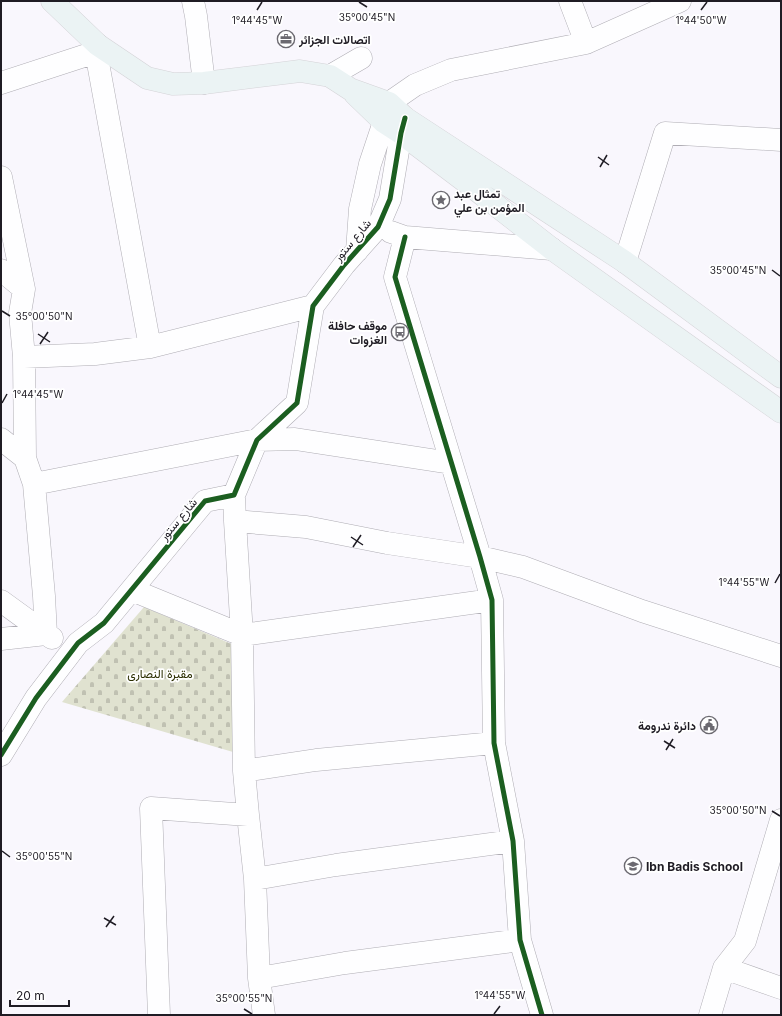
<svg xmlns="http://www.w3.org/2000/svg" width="782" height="1016" font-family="Inter,Vazirmatn,sans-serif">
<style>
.cemetery{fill:url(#cemetery-stones)}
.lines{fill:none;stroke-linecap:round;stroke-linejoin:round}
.minor-casing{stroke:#afadb4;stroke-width:23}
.major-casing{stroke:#d4d3d7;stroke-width:23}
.minor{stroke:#fefeff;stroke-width:22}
.major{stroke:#ebf3f4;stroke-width:22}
.cycleway-casing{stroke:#fff;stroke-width:8}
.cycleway{stroke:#1b5e20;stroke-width:5}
.ticks{fill:none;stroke:#1f1c24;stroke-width:1.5}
.labels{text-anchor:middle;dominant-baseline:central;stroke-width:3.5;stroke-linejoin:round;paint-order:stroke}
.poi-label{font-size:12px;font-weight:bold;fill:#1f1c24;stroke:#fff;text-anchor:start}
.street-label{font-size:12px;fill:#1f1c24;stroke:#fff}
.park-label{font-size:12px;fill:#2b2e00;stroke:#fff}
.ticks-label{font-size:10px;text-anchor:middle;fill:#1f1c24;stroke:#fff;stroke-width:3.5;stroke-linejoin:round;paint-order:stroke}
</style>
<defs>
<pattern id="cemetery-stones" width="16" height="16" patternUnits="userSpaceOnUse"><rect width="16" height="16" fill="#e0e2d0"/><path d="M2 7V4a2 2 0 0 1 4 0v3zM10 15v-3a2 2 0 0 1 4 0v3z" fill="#c0c1b2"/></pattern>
</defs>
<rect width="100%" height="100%" fill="#f9f7fd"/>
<path class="cemetery" d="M144,607L234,645L233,752L62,702Z"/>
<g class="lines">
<defs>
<path id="minor" d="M193,1L196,16L204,83
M570,1L586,43L660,10L680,1
M96,52L150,347
M330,76L361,58
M1,83L96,52L98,45
M1,177L24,289L20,313L24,357L25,458L34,484L44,596L46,634L1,639
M391,232L405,237L552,249
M405,237L395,277L480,557L492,600L494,743L513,841L520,940L542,1015
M357,251L360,209L370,164L384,122L389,103L415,85L451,70L586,43
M625,262L665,133L781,140
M1,270L24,289
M24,357L95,354L150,347L313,306
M1,439L25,458
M34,484L257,440L295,439L451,463
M234,495L235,521L306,527L387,543L480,557L523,567L642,611L781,656
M235,521L242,635L244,771L248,815L255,879L259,978L264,1015
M132,590L242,635L492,600
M1,601L52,638
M1,755L36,698L78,643L104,623L205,501L234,495L257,440L297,403L313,306L344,265L378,227L390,199L401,133L405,118
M244,771L316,760L494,743
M255,879L336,865L513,841
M724,968L781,988
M259,978L345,963L520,940
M159,1015L151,808L248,815
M710,1015L724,968L745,941L781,820"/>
<path id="major" d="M52,1L98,45L147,78L173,84L204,83L300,71L330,76L350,89L389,103L405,118L625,262L781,377
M355,94L384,122L401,133L466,182L552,249L781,412"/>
</defs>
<use href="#minor" class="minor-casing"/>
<use href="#major" class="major-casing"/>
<use href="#minor" class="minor"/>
<use href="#major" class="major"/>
<defs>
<path id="cycleway" d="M405,237L395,277L480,557L492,600L494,743L513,841L520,940L542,1015
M1,755L36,698L78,643L104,623L205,501L234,495L257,440L297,403L313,306L344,265L378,227L390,199L401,133L405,118"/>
</defs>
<use href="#cycleway" class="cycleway-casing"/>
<use href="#cycleway" class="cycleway"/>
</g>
<path class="ticks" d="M359,2L367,7M257,10L262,2M701,10L707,2M598,157L609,165M600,167L607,155M772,270L780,276M2,311L10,316M38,334L50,342M40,344L48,332M2,403L7,394M351,537L363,545M353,547L361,535M775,583L780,574M664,741L675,748M666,750L673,739M772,811L780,816M2,851L10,857M104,918L116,925M106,927L114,916M244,1009L252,1014M494,1014L500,1006"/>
<defs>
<symbol id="office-ring" viewBox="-11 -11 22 22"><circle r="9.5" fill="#fff" stroke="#6b6970" stroke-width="1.5"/><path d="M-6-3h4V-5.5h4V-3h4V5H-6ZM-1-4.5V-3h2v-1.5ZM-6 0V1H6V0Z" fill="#6b6970"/></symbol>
<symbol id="sight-ring" viewBox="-11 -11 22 22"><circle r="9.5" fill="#fff" stroke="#6b6970" stroke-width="1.5"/><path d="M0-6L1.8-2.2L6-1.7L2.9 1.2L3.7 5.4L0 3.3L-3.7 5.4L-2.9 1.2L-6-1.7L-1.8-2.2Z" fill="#6b6970"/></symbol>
<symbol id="bus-ring" viewBox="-11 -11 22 22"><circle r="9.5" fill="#fff" stroke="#6b6970" stroke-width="1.5"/><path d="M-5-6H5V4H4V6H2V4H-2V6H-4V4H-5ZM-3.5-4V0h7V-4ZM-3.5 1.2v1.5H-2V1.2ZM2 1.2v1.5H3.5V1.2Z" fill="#6b6970"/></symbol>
<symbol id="civic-ring" viewBox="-11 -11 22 22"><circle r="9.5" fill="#fff" stroke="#6b6970" stroke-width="1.5"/><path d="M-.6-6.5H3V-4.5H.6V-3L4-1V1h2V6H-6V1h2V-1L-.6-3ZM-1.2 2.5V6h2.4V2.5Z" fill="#6b6970"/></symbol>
<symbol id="school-ring" viewBox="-11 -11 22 22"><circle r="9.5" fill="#fff" stroke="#6b6970" stroke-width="1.5"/><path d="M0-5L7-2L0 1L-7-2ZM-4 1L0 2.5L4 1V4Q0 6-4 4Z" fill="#6b6970"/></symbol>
</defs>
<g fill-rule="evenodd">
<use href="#office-ring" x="276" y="29" width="20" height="20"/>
<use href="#sight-ring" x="431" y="190" width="20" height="20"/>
<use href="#bus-ring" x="390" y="322" width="20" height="20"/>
<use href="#civic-ring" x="699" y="715" width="20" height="20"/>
<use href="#school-ring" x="623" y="856" width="20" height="20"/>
</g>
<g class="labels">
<g class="poi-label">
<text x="299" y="39">اتصالات الجزائر</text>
<text x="454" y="193">تمثال عبد<tspan x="454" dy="14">المؤمن بن علي</tspan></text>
<text x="387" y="325" text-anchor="end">موقف حافلة<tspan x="387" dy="14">الغزوات</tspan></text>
<text x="696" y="725" text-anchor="end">دائرة ندرومة</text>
<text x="646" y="866">Ibn Badis School</text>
</g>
<g class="street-label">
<text transform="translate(352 240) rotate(-50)">شارع ستور</text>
<text transform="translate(178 519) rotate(-50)">شارع ستور</text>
</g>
<g class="park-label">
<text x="160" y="673">مقبرة النصارى</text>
</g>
</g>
<g class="ticks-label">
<text x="367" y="21">35°00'45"N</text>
<text x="257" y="24">1°44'45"W</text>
<text x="701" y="24">1°44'50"W</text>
<text x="738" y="274">35°00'45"N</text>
<text x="44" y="320">35°00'50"N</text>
<text x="38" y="398">1°44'45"W</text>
<text x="744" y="586">1°44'55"W</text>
<text x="738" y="814">35°00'50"N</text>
<text x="44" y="860">35°00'55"N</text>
<text x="500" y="999">1°44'55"W</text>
<text x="244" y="1002">35°00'55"N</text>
</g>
<rect width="782" height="1016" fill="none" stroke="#1f1c24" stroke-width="4"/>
<path d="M10 1000v6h59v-6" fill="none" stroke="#1f1c24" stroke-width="2"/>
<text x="16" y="1000" font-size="12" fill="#1f1c24" stroke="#ffffff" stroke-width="3" paint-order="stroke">20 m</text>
</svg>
